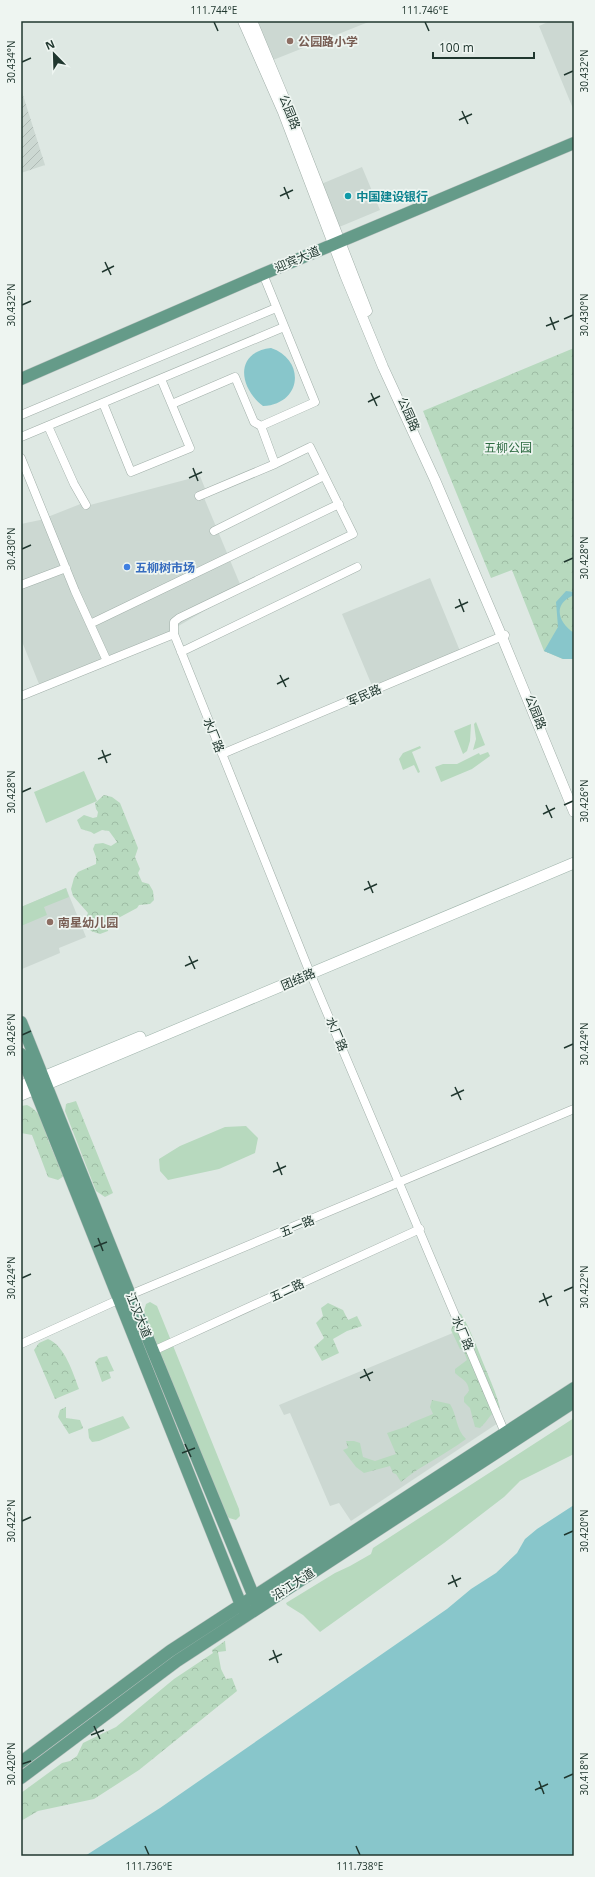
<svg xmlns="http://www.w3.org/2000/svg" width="595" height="1877" font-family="'Open Sans','Noto Sans SC',sans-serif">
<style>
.built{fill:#ccd8d2}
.industrial{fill:url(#industrial-furrows)}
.grass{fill:#b7d9be}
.forest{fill:url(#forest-crowns)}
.water{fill:#88c6cb}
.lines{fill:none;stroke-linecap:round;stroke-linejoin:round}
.minor-casing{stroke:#a1afa9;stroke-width:9}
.tertiary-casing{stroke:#a1afa9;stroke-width:11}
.secondary-casing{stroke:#9eb3aa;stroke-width:12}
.primary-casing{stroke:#bcc3c1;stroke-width:13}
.minor{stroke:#fff;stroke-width:8}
.tertiary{stroke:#fff;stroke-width:10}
.secondary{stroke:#fff;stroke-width:11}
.primary{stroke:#659b89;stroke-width:12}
.ticks{fill:none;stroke:#20372f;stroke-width:1.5}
.education-dot{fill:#8d6e63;stroke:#eef5f1;stroke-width:1.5}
.culture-dot{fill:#0f9aa8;stroke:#eef5f1;stroke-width:1.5}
.shop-dot{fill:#3f7fe0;stroke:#eef5f1;stroke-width:1.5}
.labels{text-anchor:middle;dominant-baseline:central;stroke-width:3.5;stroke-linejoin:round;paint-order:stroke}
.education-label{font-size:12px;font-weight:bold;fill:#785e54;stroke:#eef5f1;text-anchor:start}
.street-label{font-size:12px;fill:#20372f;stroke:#eef5f1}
.culture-label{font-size:12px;font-weight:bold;fill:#0d838f;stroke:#eef5f1;text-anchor:start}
.park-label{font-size:12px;fill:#2d6b41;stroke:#eef5f1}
.shop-label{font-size:12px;font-weight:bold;fill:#366cbe;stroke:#eef5f1;text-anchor:start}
.neatline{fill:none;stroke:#20372f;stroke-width:1.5}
.ticks-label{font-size:10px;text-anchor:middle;fill:#20372f}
</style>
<defs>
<pattern id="industrial-furrows" width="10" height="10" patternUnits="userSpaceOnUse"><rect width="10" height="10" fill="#ccd8d2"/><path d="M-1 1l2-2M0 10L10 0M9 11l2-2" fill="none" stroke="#afbab5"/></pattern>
<pattern id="forest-crowns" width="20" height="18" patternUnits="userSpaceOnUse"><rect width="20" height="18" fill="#b7d9be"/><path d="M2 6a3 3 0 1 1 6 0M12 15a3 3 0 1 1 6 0" fill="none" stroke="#9dbba4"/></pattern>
</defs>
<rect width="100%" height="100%" fill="#dee8e3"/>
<path class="built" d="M252,21H371L268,62Z
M550,21H574V111L539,26Z
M362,167L380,210L332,230L314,187Z
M200,476L206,491L202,493L242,589L168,632L39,684L21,639V524L40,520L88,501L90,505Z
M430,578L460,651L373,688L342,614Z
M66,888L86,937L59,948L60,953L22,969L21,907Z
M460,1330L498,1423L351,1521L339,1503L330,1506L290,1413L284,1415L279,1405Z"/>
<path class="industrial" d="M21,89L45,165L21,173Z"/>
<path class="grass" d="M476,722L485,745L473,750L476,739L474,724Z
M471,724L470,741L467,751L463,754L454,731Z
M420,746L421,748L412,752L420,772L418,773L414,765L403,770L399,759L403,753Z
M488,752L490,756L472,769L441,782L435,767L443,764H457L479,753L480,755Z
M84,771L97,801L46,823L34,792Z
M66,888L69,897L44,907L47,915L21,926V907Z
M246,1126L258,1138L255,1153L219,1169L168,1180L160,1171L159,1159L180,1146L225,1127Z
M150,1302L157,1306L239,1509L240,1516L236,1520L229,1518L223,1512L144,1311L146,1304Z
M123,1416L130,1428L99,1441L92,1442L89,1438L88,1429Z
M574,1418V1454L520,1481L504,1497L444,1543L320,1632L303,1615L287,1605L286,1603L335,1573L350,1566L371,1554L373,1548Z"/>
<path class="forest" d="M574,348V659H563L544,651L512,570L491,578L423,411Z
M104,795L112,797L120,803L138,848L135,857L140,869L138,873L142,882L149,884L153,891L154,900L150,904L139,905L137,908L109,923L108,931L100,934L91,931L85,920L88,913L73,896L71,889L74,878L78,872L96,864V857L93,849L95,844L103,843L111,846L117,842L109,831L102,830L94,834L91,832L81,829L77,820L84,815L93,818L97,817L98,812L96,809L95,803Z
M76,1101L113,1193L105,1197L96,1191L65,1111L66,1104Z
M27,1105C43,1113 44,1127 49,1142C53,1153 60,1165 64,1176L58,1180L48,1177L32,1135L21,1133V1106Z
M328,1303L343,1310L348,1320L357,1316L362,1326L347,1331L333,1339L339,1353L322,1361L314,1347L324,1338L316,1323L323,1316L321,1308Z
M458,1313L461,1314C471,1330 477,1348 484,1365C490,1380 496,1392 500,1408C490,1413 488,1421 480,1428L475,1427L470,1408L464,1402V1397L469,1391C468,1380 462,1380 455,1373V1369L467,1360L463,1349H460L451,1330Z
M48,1339C65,1346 73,1373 79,1389L55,1399L34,1350L39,1343Z
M107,1356L114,1371L109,1372L111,1378L102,1382L95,1362L99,1358Z
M432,1400L450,1404C457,1415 456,1430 466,1439C445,1455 421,1465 401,1482L396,1474L393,1473L390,1466L364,1473L356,1467L343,1450L348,1448L346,1441H354L360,1443L363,1457L375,1461L396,1454L387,1433L408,1426L411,1423L433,1414L430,1407Z
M66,1407V1418L80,1420L83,1428L82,1429L69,1434L58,1417L60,1410Z
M225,1641L226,1651L218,1652L221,1669L226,1679L232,1678L237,1691L139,1770L94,1799L38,1811L21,1821V1793L62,1763L70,1761L77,1756L83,1743L116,1727L174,1679L213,1653L212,1650Z"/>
<path class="water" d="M271,348C306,360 302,404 263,406C239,388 234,352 271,348Z
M566,591L574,592V595C552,604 558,622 574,633V659H563L544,651L558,627L556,602Z
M574,1505V1856H85L160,1808L447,1609L471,1589L496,1573L517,1553L525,1539L537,1529Z"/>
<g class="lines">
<defs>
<path id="minor" d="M103,403L131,472L190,448L161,379
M172,404L235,377L254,422L261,426
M21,415L276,308
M48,426L74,484L86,505
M21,437L284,327
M21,458L75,591L107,661
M275,464L310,447L353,534L179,618L174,622V634L308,968L505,1433
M199,496L275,464L261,426L315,402L263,274
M214,531L324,476
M21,585L66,568
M90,624L339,504
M181,652L357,567
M21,696L174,634
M222,754L505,635
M21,1344L120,1299L574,1109
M153,1351L420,1229"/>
<path id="tertiary" d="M243,21L283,112L345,275L383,367L435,480L502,637L574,812
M252,21L284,98
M293,121L367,311"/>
<path id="secondary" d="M21,1086L140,1037
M21,1095L574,863"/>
<path id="primary" d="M21,379L263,274L574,143
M21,1022L130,1295L256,1602
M21,1054L243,1610
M21,1762L170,1651L574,1388
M21,1778L177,1661L574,1402"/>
</defs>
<use href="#minor" class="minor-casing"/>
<use href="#tertiary" class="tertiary-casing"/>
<use href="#secondary" class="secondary-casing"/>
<use href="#primary" class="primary-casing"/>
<use href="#minor" class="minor"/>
<use href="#tertiary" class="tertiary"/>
<use href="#secondary" class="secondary"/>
<use href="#primary" class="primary"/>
</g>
<path class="ticks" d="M214,22L218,31M425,22L429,31M22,62L31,58M564,75L573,71M462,111L468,124M459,120L472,114M284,187L289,199M280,196L293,190M105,262L111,275M102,272L114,266M22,305L31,301M550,317L555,330M564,319L573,315M546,326L559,321M371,393L377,406M368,402L380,396M193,468L198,481M189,478L202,472M22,549L31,545M564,562L573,558M459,599L464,612M455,608L468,602M280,675L286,687M277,684L289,678M102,750L107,763M98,759L111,754M22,792L31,788M546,805L552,818M564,805L573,801M543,814L555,808M368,881L373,893M364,890L377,884M189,956L195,969M185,966L198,960M22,1035L31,1031M564,1048L573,1044M455,1087L461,1100M451,1096L464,1090M277,1162L282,1175M273,1172L286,1166M98,1238L103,1251M94,1247L107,1242M22,1278L31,1274M564,1291L573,1287M543,1293L548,1306M539,1302L552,1296M364,1369L370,1381M360,1378L373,1372M185,1444L191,1457M182,1453L195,1448M22,1521L31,1517M564,1535L573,1531M452,1575L457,1587M448,1584L461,1578M273,1650L278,1663M269,1660L282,1654M94,1726L100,1739M91,1735L104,1730M22,1764L31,1761M564,1778L573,1774M539,1781L544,1794M535,1790L548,1784M145,1846L149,1855M356,1846L360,1855"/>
<g class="education-dot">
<circle cx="290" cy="41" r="4"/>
<circle cx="50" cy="922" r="4"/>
</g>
<circle class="culture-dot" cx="348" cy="196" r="4"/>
<circle class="shop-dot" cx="127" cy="567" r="4"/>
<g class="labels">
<g class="education-label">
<text x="298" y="41">公园路小学</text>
<text x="58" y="922">南星幼儿园</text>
</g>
<g class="street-label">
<text transform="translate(290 112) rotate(68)">公园路</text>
<text transform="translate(297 259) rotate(-23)">迎宾大道</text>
<text transform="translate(409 414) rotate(66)">公园路</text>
<text transform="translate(364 695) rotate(-23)">军民路</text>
<text transform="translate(536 712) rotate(68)">公园路</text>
<text transform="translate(214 735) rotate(68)">水厂路</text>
<text transform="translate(298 979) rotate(-23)">团结路</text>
<text transform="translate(337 1034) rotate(67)">水厂路</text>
<text transform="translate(297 1226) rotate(-23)">五一路</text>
<text transform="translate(287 1290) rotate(-25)">五二路</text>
<text transform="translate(139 1315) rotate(68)">江汉大道</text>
<text transform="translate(463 1333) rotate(67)">水厂路</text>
<text transform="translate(293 1584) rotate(-33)">沿江大道</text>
</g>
<g class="culture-label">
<text x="356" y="196">中国建设银行</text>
</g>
<g class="park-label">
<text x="508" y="447">五柳公园</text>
</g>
<g class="shop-label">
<text x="135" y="567">五柳树市场</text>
</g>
</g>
<rect width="595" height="1877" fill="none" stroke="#eef5f1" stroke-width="44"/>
<g transform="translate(54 54) rotate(337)" stroke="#eef5f1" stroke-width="3" paint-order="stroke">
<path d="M0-3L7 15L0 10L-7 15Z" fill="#20372f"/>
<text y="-6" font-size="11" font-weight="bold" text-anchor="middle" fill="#20372f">N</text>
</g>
<path d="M433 52v6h101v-6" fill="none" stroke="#20372f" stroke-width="2"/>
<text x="439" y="52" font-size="12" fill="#20372f" stroke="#eef5f1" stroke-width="3" paint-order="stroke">100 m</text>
<rect x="22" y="22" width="551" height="1833" class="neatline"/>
<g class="ticks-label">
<text x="214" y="14">111.744°E</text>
<text x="425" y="14">111.746°E</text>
<text transform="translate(11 62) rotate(-90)" y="4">30.434°N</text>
<text transform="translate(584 71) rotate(-90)" y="4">30.432°N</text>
<text transform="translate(11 305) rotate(-90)" y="4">30.432°N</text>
<text transform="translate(584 315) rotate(-90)" y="4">30.430°N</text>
<text transform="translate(11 549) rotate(-90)" y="4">30.430°N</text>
<text transform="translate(584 558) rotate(-90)" y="4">30.428°N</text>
<text transform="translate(11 792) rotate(-90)" y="4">30.428°N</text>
<text transform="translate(584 801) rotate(-90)" y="4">30.426°N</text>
<text transform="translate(11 1035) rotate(-90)" y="4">30.426°N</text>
<text transform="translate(584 1044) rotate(-90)" y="4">30.424°N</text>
<text transform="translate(11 1278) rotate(-90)" y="4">30.424°N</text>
<text transform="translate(584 1287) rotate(-90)" y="4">30.422°N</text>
<text transform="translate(11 1521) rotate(-90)" y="4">30.422°N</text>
<text transform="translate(584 1531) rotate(-90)" y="4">30.420°N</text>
<text transform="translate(11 1764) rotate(-90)" y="4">30.420°N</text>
<text transform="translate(584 1774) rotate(-90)" y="4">30.418°N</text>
<text x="149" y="1870">111.736°E</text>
<text x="360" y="1870">111.738°E</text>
</g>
</svg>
